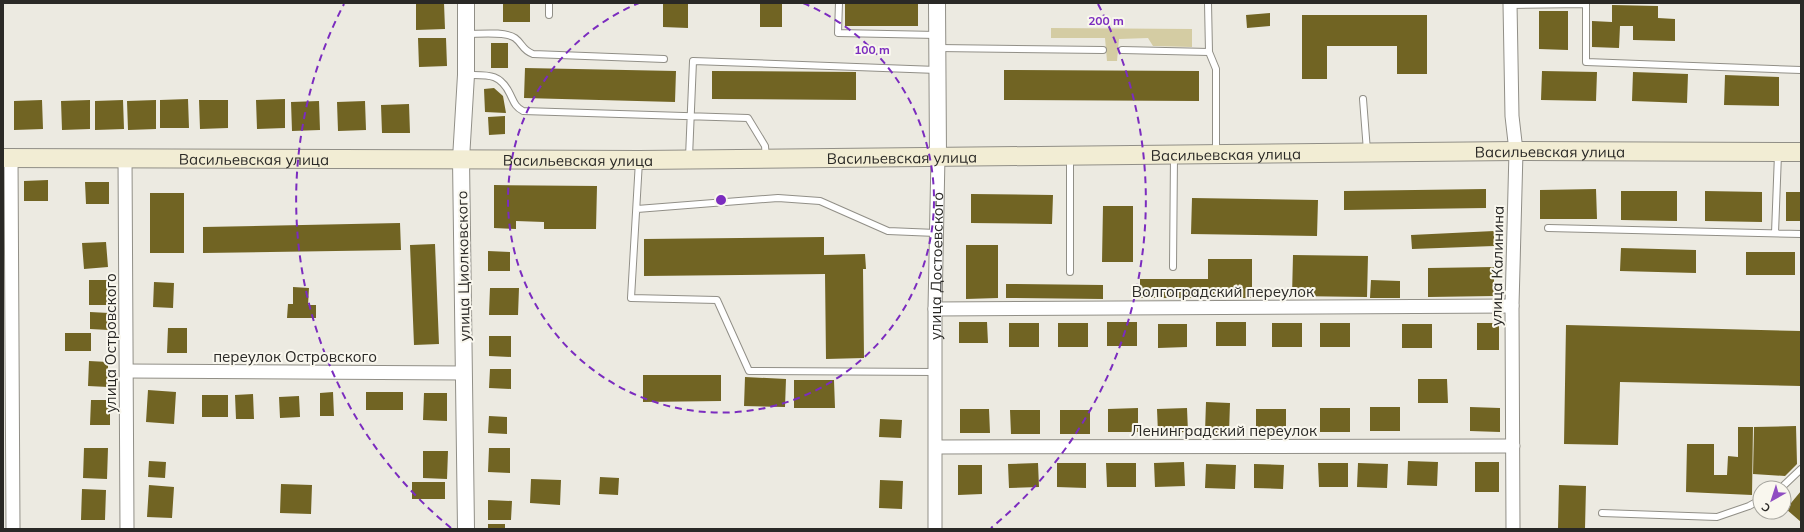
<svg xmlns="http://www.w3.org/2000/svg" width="1804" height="532" font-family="Mulish,sans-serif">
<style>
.green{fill:#d4cca3}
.building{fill:#716423}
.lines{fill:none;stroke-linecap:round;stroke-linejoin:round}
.service-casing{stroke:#918f87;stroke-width:8}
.minor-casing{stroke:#918f87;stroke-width:15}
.tertiary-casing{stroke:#918f87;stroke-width:18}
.secondary-casing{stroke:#918f87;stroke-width:20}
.service{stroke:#fff;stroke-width:6}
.minor{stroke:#fff;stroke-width:13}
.tertiary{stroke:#fff;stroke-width:16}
.secondary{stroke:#f2edd4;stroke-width:18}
.ring{fill:none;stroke:#7b2cbf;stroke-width:2;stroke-dasharray:7 5}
.labels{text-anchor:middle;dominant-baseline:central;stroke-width:4;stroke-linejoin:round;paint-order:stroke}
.street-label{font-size:15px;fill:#2a2926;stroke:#f9f7ee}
.centre{fill:#7b2cbf;stroke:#f9f7ee;stroke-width:2}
.ring-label{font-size:12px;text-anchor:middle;font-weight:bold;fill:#7b2cbf;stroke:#f9f7ee;stroke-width:4;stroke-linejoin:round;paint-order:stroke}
</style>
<rect width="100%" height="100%" fill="#eceae1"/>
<path class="green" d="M1051,28L1192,29V47L1153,46L1148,38L1119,39L1117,61H1107L1105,38H1051Z"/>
<path class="building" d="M416,3H444L445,29L416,30Z
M503,3H530V22H503Z
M663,3H688V28L663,27Z
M760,3H782V27H760Z
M845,3H918V26H845Z
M1612,5L1658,6V18L1675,19V41L1633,40V26H1620L1619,48L1592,47V21L1612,22Z
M1539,11H1568V50L1539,49Z
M1270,13V26L1247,28L1246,15Z
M1302,15H1427V74H1397V46H1327V79H1302Z
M418,38H446L447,66L419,67Z
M491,43H508V68H491Z
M525,68L676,71L675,102L524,98Z
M1004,70L1199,71V101L1004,100Z
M712,71L856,72V100L712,99Z
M1542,71L1597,72L1596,101L1541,100Z
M1633,72L1688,74L1687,103L1632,101Z
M1725,75L1779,77V106L1724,105Z
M494,88L503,96L506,113L485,112L484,89Z
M188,99L189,128H160V100Z
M285,99V128L257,129L256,100Z
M42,100L43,129L14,130V101Z
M90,100V129L62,130L61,101Z
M123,100L124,129L95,130V101Z
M156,100V129L128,130L127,101Z
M199,100H228V128L200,129Z
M319,101L320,130L292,131L291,102Z
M365,101L366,130L338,131L337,102Z
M409,104L410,133H382L381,105Z
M505,116V134L489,135L488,117Z
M48,180V201H24V181Z
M85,182H109V204H86Z
M494,185L597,186L596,229H544V222L516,221V229L494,228Z
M1486,189V208L1344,210V191Z
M1596,189L1597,219H1540V190Z
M1621,191H1677V221L1621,220Z
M1705,191L1762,192V222L1705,221Z
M1786,192H1801V221H1786Z
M150,193H184V253H150Z
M971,194L1053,195L1052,224L971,223Z
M1192,198L1318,200L1317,236L1191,234Z
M1103,206H1133V262H1102Z
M400,223L401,250L203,253V227Z
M1494,231V246L1412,249L1411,235Z
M824,237V255L865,254L866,269H863L864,358L826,359L825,274L644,276V239Z
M106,242L108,267L84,269L82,243Z
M435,244L439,344L414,345L410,245Z
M966,245H998V298L966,299Z
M1621,248L1696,250V273L1620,271Z
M488,251L510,252V271H488Z
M1746,252H1795V275H1746Z
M1293,255L1368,256L1367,297L1292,296Z
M1208,259H1252V298H1140V279H1208Z
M1494,267V296L1428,297V268Z
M89,280H109V305H89Z
M1371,280L1400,281V298H1370Z
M154,282L174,283L173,308L153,307Z
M1006,284L1103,285V299L1006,298Z
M293,287L309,288L308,305H316V318H287L288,304H293Z
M490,288H519L518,315H489Z
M90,312L109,313V330L90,329Z
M959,322H987L988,343H959Z
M1107,322H1137V346H1107Z
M1216,322H1246V346H1216Z
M1009,323H1039V347H1009Z
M1058,323H1088V347H1058Z
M1272,323H1302V347H1272Z
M1320,323H1350V347H1320Z
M1477,323H1499V350H1477Z
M1158,324H1187V347L1158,348Z
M1402,324H1432V348H1402Z
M1566,325L1801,331V386L1620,382L1618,445L1564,444Z
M168,328H187V353H167Z
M65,333H91V351H65Z
M489,336H511V357L489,356Z
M89,361L108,362V387L88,386Z
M490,369H511V389L489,388Z
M643,375H721V401L643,402Z
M745,377L786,379L785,407L744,406Z
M1418,379H1447L1448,403H1418Z
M794,380H834L835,408H794Z
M148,390L176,392L174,424L146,422Z
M333,392L334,416H320V393Z
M366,392H403V410H366Z
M424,393H447V421L423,420Z
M253,394L254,419H236L235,395Z
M202,395H228V417H202Z
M299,396L300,417L280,418L279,397Z
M91,400H110V425H90Z
M1206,402L1230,403L1229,433L1205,432Z
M1370,407H1400V431H1370Z
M1470,407L1500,408V432L1470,431Z
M1138,408V432H1108V409Z
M1187,408L1188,432L1158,433L1157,409Z
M1320,408H1350V432H1320Z
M960,409H989L990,433H960Z
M1256,409H1286V433H1256Z
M1010,410H1040V434H1011Z
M1060,410H1090V434H1060Z
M489,416L507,417V434L488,433Z
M880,419L902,420L901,438L879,437Z
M1796,426L1797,464L1785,476L1753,474L1754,427Z
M1738,427H1753L1752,495L1686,492L1687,444H1714V475H1727L1728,456L1738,457Z
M84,448H108L107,479L83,478Z
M489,448H510V473L488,472Z
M423,451H448L447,479L423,478Z
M149,461L166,462L165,478L148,477Z
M1408,461L1438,462L1437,486L1407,485Z
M1184,462L1185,486L1155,487L1154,463Z
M1475,462H1499V492H1475Z
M1038,463L1039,487L1009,488L1008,464Z
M1057,463H1086V488L1057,487Z
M1106,463H1136V487H1107Z
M1318,463H1348V487H1319Z
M1358,463L1388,464L1387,488L1357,487Z
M1206,464L1236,465L1235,489L1205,488Z
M1254,464L1284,465L1283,489L1254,488Z
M958,465H982V494L958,495Z
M600,477L619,478L618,495L599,494Z
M531,479L561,480L560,505L530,503Z
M880,480L903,481L902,509L879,508Z
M412,482H445V499H412Z
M281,484L312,485L311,514L280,513Z
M149,485L174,487L172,518L147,517Z
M1559,485L1586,486L1585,529H1558Z
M82,489L106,490L105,520H81Z
M1801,491V522L1786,509Z
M488,500L512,501L511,520H488Z
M488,524H505V529H488Z"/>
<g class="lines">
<defs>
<path id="service" d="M549,3V15
M839,3L838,33L937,35
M1208,3L1209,52L1216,69V152
M1586,3V62L1801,70
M1510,5L1586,4
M468,34C479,34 506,31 515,38C523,44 522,50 533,54L664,59
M938,48L1103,50
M1122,50L1209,52
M467,75C488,75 500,73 510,94C514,102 515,107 523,111L748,118L765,146L766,158
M1363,99L1367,151
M689,157L693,61L937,70
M639,161L631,298L717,300L749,371L935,372
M637,209L778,198L820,201L888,231L936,233
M1548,228L1801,234
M1775,233L1778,154
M1173,267L1174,156
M1070,272V157
M1781,488L1801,469
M1602,513L1717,517L1749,506L1760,500"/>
<g id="minor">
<path d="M1510,3L1512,116L1516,151L1512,306L1513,529"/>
<path d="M125,157L127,529"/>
<path d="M11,158L13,529"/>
<path d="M935,309L1512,306"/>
<path d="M127,371L464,373"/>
<path d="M936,447L1513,446"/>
<path id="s1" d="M935,529V309L938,156"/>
</g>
<path id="tertiary" d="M937,3L938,156
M466,529L461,159L466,75V3"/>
<g id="secondary">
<path id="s2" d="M3,158L639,160L1516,151L1801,152"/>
</g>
</defs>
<use href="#service" class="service-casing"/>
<use href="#minor" class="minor-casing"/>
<use href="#tertiary" class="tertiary-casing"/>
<use href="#secondary" class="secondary-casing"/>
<use href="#service" class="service"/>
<use href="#minor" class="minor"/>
<use href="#tertiary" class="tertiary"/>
<use href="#secondary" class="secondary"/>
</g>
<g class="ring">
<path d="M803 3A213 213 0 1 1 639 3"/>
<path d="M451 528A425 425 0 0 1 344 4M1098 4A425 425 0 0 1 991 528"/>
</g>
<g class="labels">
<g class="street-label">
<text stroke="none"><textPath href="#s2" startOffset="1547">Васильевская улица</textPath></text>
<text stroke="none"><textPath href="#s2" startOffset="1223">Васильевская улица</textPath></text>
<text stroke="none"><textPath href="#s2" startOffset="899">Васильевская улица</textPath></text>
<text stroke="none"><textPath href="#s2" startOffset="251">Васильевская улица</textPath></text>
<text stroke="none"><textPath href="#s2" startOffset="575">Васильевская улица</textPath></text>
<text transform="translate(463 266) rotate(-91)">улица Циолковского</text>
<text stroke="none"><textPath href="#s1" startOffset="263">улица Достоевского</textPath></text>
<text transform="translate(1497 266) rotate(-89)">улица Калинина</text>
<text x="1223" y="291">Волгоградский переулок</text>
<text transform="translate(110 343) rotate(-90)">улица Островского</text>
<text x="295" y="356">переулок Островского</text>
<text x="1224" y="430">Ленинградский переулок</text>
</g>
</g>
<circle cx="721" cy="200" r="6" class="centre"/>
<g class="ring-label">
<text x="1106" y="25">200 m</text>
<text x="872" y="54">100 m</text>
</g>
<rect width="1804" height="532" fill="none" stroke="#2a2926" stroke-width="8"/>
<g transform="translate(1772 500) rotate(219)"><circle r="19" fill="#f9f7ee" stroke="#a6a59e"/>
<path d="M0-3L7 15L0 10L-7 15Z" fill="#8f4dc2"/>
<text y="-6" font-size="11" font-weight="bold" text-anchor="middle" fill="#2a2926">С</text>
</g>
</svg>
